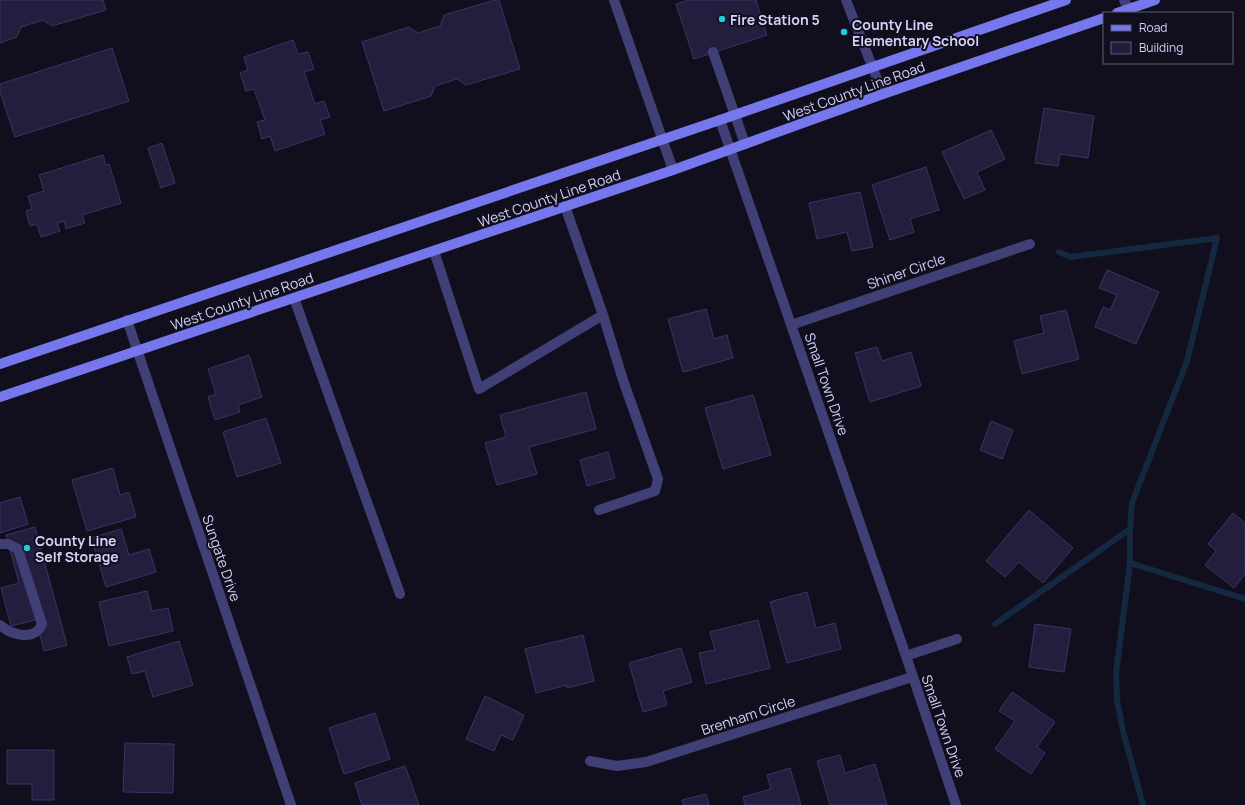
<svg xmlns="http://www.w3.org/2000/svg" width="1245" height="805" font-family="Manrope,sans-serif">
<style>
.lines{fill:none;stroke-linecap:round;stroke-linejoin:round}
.stream{stroke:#152842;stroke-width:6}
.building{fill:#231e3d;stroke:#3b3366}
.service{stroke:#404077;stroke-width:10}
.minor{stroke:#404077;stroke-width:10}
.secondary{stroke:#7677ed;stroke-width:10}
.poi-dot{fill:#1dcdda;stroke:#110f1e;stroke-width:1.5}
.labels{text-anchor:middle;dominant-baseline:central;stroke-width:4;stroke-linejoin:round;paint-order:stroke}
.poi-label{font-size:14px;font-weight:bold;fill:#d5d2f9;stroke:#110f1e;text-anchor:start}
.street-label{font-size:14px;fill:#d5d2f9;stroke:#110f1e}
</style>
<rect width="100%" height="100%" fill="#110f1e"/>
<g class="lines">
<path class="stream" d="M1059,252L1071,257L1217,238L1187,361L1132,503L1130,529V563L1116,673L1117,700L1123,731L1143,805
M1130,563L1245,599
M995,624L1130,529"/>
</g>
<path class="building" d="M0,0H103L106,10L52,26L43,20L21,27L17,37L0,43Z
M495,0H499L520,69L466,85L457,79L435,86L431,96L384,111L362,42L409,27L418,33L440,26L444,15Z
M689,0H756L767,35L694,59L676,4Z
M293,40L298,54L308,52L314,69L304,72L315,104L324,101L330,117L320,120L325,134L275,151L270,136L262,139L257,122L265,120L254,89L246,91L240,73L248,70L244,57Z
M112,48L129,101L15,137L0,92V84Z
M1044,108L1094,116L1088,158L1060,154L1058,166L1035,163Z
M991,130L1005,159L977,172L985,190L964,199L942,152Z
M162,143L175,183L161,188L148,148Z
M103,155L106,165L109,164L121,203L82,215L85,223L66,229L64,221L57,223L60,231L41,237L37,224L30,226L26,211L32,209L28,196L44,191L39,175Z
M926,167L939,210L910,219L914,232L890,240L872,185Z
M860,192L873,247L852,251L847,232L817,239L809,203Z
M1107,270L1159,292L1136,344L1095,327L1103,307L1110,310L1117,295L1099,288Z
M706,309L714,339L727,335L733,358L683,372L668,319Z
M1066,310L1079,359L1022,374L1014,341L1044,333L1040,316Z
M877,347L882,361L911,352L921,386L870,402L855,353Z
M249,355L262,397L238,405L240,412L215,420L208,397L216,394L208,369Z
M586,392L596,429L529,447L537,474L497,485L485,443L506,437L500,415Z
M753,395L771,455L723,469L705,408Z
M266,418L281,463L237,477L223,432Z
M991,421L1013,430L1002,459L980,450Z
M608,452L615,478L587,486L580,460Z
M113,468L120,495L129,492L136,517L87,531L72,480Z
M20,497L28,524L0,533V503Z
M1029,510L1073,548L1043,583L1019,562L1005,577L986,561Z
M1233,513L1245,523V574L1234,588L1205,565L1216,551L1208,544Z
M35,527L67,645L44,651L36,620L11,626L1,588L19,583L6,535Z
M121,529L129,555L149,549L156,572L106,587L91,538Z
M147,591L152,611L168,608L173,631L109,646L99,602Z
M807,592L816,628L835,623L841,649L787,663L770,602Z
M758,620L770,668L706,684L699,653L715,650L710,632Z
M1035,624L1071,629L1064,672L1029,667Z
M583,635L594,681L567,688V685L536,693L525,649Z
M179,641L193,685L153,697L145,671L132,674L127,657Z
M681,648L692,682L663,691L667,705L643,712L629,663Z
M1012,692L1055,722L1037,747L1045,753L1031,774L995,749L1015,721L999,711Z
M485,696L524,715L513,740L501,735L494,751L466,739Z
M375,713L390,759L344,774L329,728Z
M125,743L174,744L173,793L123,792Z
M7,750H54V800H32V784H7Z
M840,755L845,773L875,764L887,805H830L817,761Z
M405,766L419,805H362L355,783Z
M790,768L801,805H745L743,797L771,789L767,775Z
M706,794L709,805H684L682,800Z"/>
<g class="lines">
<path class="service" d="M614,0L673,170
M846,0L883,94
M1124,0L1129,9
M713,52L745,144
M565,206L603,315L623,380L658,479L655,491L599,510
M434,251L479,389L603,315
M294,298L400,594
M0,544H8L18,549L42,624C35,642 11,635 0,625"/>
<path class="minor" d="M720,120L906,656L956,805
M127,320L291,805
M791,325L1030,244
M906,656L957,639
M590,761L617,766L646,762L912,677"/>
<path class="secondary" d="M1117,13L1155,0
M0,364L720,120L1066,0
M0,397L673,170L883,94L1104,18"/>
</g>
<g class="poi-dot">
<circle cx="722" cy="19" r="4"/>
<circle cx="844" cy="32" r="4"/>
<circle cx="27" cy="548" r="4"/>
</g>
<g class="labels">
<g class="poi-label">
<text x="730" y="19">Fire Station 5</text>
<text x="852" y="24">County Line<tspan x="852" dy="16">Elementary School</tspan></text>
<text x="35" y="540">County Line<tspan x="35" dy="16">Self Storage</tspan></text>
</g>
<g class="street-label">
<text transform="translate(854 91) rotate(-20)">West County Line Road</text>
<text transform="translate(549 198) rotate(-19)">West County Line Road</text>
<text transform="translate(906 271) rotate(-19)">Shiner Circle</text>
<text transform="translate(242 301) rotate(-19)">West County Line Road</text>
<text transform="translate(827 384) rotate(71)">Small Town Drive</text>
<text transform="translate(222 558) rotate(71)">Sungate Drive</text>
<text transform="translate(748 715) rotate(-18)">Brenham Circle</text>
<text transform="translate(944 726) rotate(71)">Small Town Drive</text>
</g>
</g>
<rect x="1103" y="12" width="130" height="52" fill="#110f1e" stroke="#5f5d76"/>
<rect x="1111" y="25" width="20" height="6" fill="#7677ed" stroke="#5f5d76"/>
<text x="1139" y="32" font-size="12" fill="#d5d2f9">Road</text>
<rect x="1111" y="42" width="20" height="12" fill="#231e3d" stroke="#5f5d76"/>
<text x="1139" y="52" font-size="12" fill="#d5d2f9">Building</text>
</svg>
